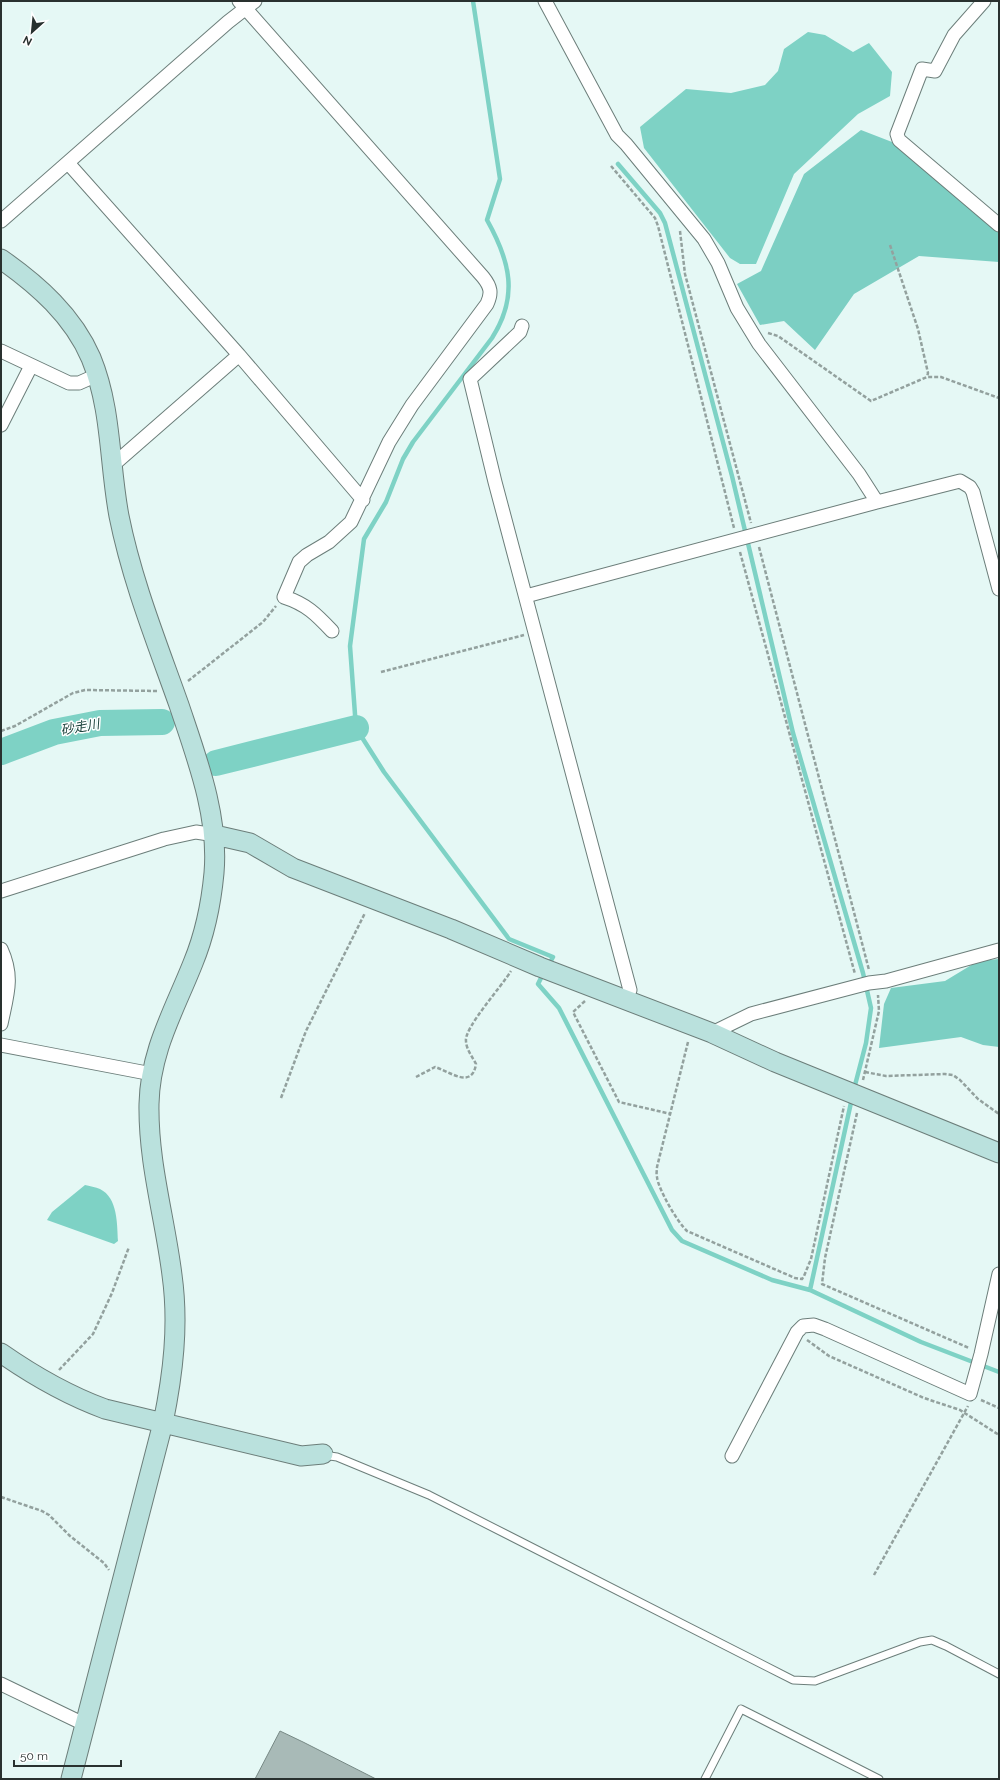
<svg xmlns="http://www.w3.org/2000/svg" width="1000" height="1780" font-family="Raleway,'Noto Sans JP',sans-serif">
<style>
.forest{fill:#7ccfc3}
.water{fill:#7ed2c5}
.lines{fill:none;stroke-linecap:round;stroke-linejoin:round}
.stream{stroke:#7ed2c5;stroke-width:4.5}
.river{stroke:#7ed2c5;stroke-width:26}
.building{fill:#a8bab7;stroke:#778985}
.lane-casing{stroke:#6c7e7a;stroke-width:9}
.street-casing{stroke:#6c7e7a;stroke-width:15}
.secondary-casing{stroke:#6c7e7a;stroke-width:21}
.path{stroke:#93a19e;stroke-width:2.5;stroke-dasharray:4 2;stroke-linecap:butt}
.lane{stroke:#fff;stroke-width:7}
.street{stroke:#fff;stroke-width:13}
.secondary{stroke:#bae1dd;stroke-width:19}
.labels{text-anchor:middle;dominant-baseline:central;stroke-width:3;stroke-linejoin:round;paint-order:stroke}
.water-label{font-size:13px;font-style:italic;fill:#1b423c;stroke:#fff}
</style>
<rect width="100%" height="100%" fill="#e5f8f5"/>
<path class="forest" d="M861,130L892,142L999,228V262L919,256L854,294L815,350L784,321L760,325L737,284L761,271L804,174Z
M999,959V1047L983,1045L961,1037L879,1048L884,1004L891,988L945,981L978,961Z"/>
<path class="water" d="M808,32L825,35L853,52L869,43L892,72L890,96L858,114L794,174L756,264H740L730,258L644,148L640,127L686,89L731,93L765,85L778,71L784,49Z
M85,1185C89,1186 96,1187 100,1189C118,1198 117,1224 118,1241L114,1244L47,1220L52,1212Z"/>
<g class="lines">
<path class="stream" d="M473,1L500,179L487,220C510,261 519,296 492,338L413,442L403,459L386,502L364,539L350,646L356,728L384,772L509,939L553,957L548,966
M618,164L660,213L665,223L732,476L793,733L863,973L871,1008L866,1043L854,1089
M544,972L538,984L559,1008L672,1230L682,1241L772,1280L810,1290L921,1342L999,1372
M810,1290L852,1098"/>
<path class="river" d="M1,752L54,732L100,723L162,722
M216,763L356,728"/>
</g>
<path class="building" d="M280,1731L303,1742L376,1779H255Z"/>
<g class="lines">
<defs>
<path id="lane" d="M323,1455L337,1457L429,1495L793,1680L815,1681L920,1642L932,1640L946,1646L999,1674
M705,1779L741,1709L879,1779"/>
<path id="street" d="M239,1L483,277C491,287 492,293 487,304L412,405L389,442L351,522L329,542L307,555L299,562L284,597C306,604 316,614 332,631
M545,1L617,135L626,144L704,239L718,263L737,308L759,344L859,474L877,502
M984,1L954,35L935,71L922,69L897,134L899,140L999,225
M68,163L239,355L113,465
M1,221L228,22L255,1
M522,326L520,332L470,379L495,482L630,990L625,1000
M1,351L69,383H79L97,375
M239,355L363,500
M1,425L31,366
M526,596L877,502L960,481L970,487L973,492L999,589
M1,891L164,839L196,832L215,835
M1,949C14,977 7,995 1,1024
M712,1033L751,1014L869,983L886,981L999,950
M1,1045L152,1074
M732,1456L797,1332L803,1326L814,1325L825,1329L970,1394L981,1354L999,1274
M1,1684L86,1725"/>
<path id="secondary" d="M1,259C38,285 73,316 91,358C112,409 109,463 119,516C132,581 157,643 179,705C197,759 219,816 214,873C211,905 205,934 193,963C174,1011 150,1051 149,1104C148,1163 165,1218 172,1275C179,1325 173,1374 163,1423L71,1779
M215,835L250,843L293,868L451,929L540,967L712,1033L775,1062L999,1153
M1,1353C34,1376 67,1395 105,1409L301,1456L323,1454"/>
</defs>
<use href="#lane" class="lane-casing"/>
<use href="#street" class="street-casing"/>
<use href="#secondary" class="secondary-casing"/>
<path class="path" d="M611,166L655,218L658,226L734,528
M680,231L685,274L751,523
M890,245L918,329L928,373L927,377
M768,333L778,336L871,401L927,377H941L999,398
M759,547L869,970
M740,552L855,974
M381,672L524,635
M188,681L263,622L276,606
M1,731L15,726L73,693L85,690L157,691
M585,1001L573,1012L619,1102L671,1114
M688,1042L657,1167C657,1170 656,1174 657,1177C658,1189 678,1223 687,1231L795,1278L802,1279L804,1276L811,1259L844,1106
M865,1072L886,1076L945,1074L953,1075L960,1080L978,1099L999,1114
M416,1077L435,1067C449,1071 472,1090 476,1064C473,1058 466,1049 466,1041C464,1028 502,986 511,971
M863,1080L879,1011L878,995
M281,1098L306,1031L365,913
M857,1113L825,1258L822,1284L969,1348
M807,1340L829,1356L924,1398L960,1410L999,1435
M59,1370L93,1334L112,1293L129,1247
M981,1400L999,1408
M1,1497L42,1511L49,1515L70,1536L104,1563L109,1570
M874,1575L968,1406"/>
<use href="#lane" class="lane"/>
<use href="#street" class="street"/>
<use href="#secondary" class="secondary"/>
</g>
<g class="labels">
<g class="water-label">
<text transform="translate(80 727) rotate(-10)">砂走川</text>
</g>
</g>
<rect width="1000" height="1780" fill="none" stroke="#29312f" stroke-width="4"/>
<g transform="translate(32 32) rotate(207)" stroke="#ffffff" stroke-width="3" paint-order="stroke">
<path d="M0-3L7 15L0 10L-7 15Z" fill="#29312f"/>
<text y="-6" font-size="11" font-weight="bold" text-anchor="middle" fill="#29312f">N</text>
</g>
<path d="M14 1760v6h107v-6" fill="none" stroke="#29312f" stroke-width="2"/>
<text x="20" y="1760" font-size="12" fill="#29312f" stroke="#ffffff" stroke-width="3" paint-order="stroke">50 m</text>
</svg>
